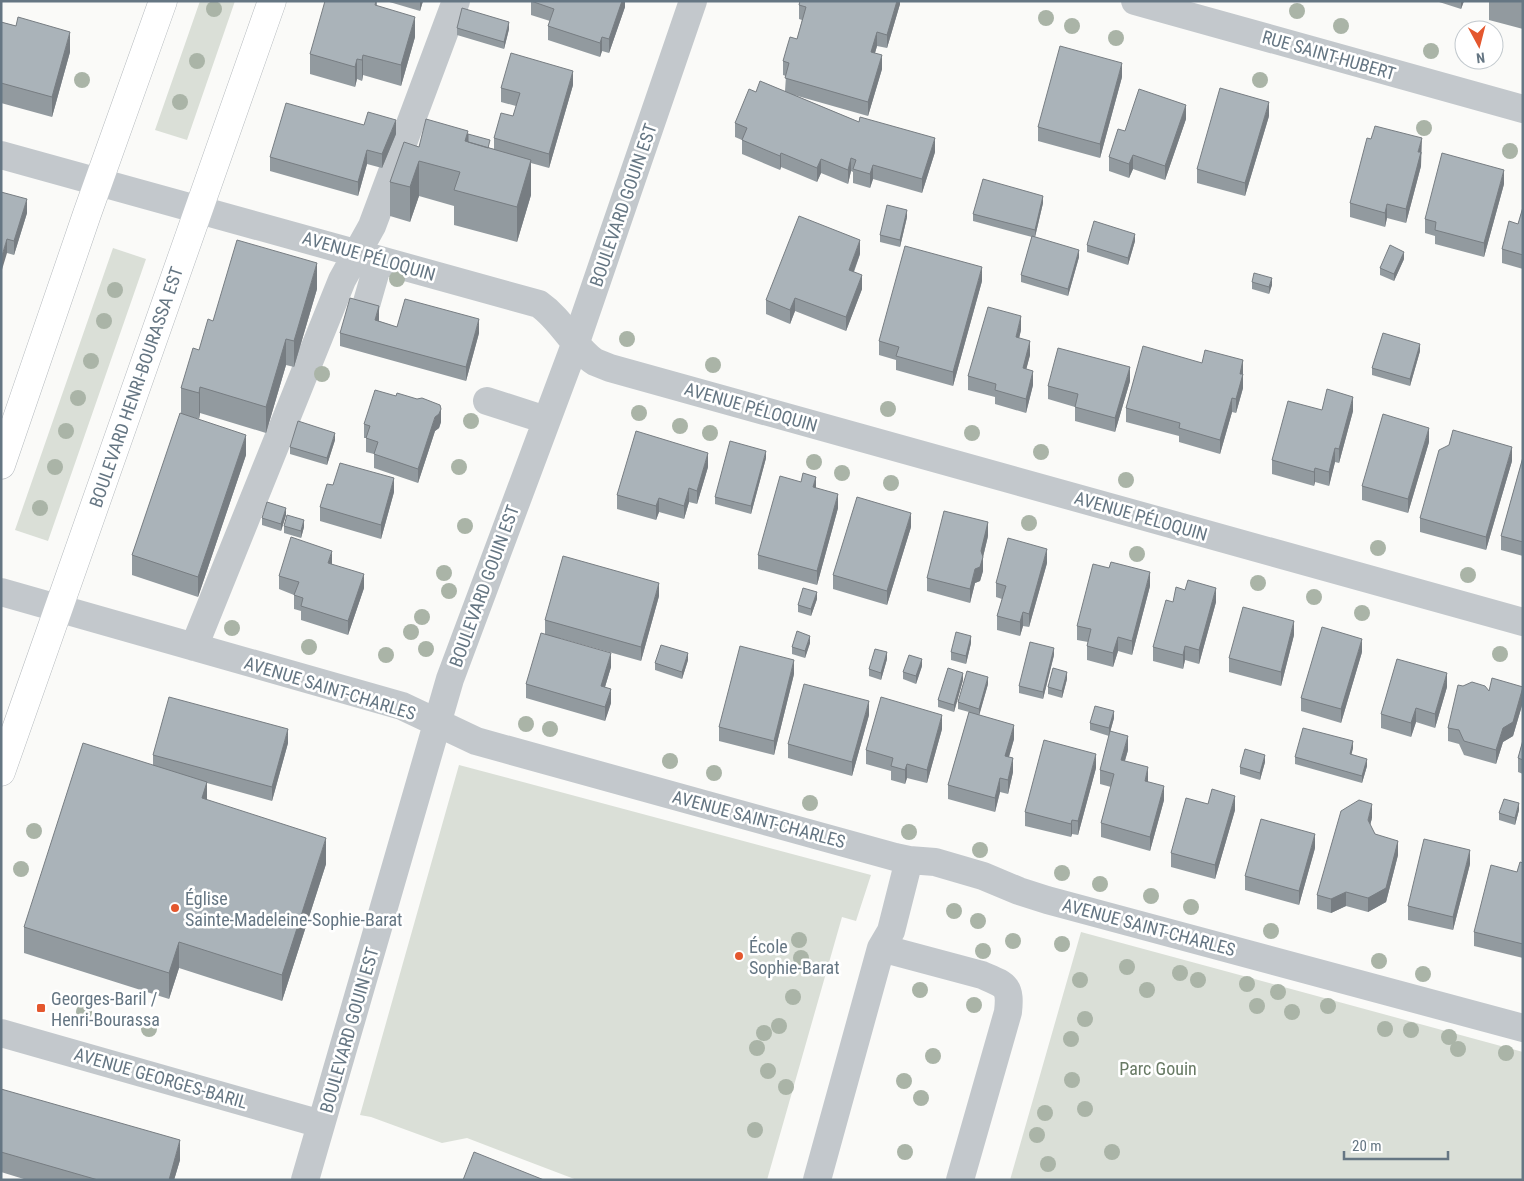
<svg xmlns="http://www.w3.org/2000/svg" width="1524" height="1181" font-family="'Roboto Condensed',sans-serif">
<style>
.green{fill:#dadfd7}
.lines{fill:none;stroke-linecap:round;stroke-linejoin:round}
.major-casing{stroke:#b5babe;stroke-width:29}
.minor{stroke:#c3c8cc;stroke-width:28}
.major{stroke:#fff;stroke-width:28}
.tree{fill:#aab4a7}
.wall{fill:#929a9f}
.shaded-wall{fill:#777d82}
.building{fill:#aab3b9;stroke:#777d82}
.poi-dot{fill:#e4572e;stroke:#fff;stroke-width:2}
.labels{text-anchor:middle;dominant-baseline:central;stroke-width:5;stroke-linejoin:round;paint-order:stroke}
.street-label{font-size:18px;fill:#657683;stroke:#fff}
.poi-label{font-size:18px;fill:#657683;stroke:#fff;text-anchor:start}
.park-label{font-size:18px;fill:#687a64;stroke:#fff}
</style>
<rect width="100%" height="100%" fill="#fafaf8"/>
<path class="green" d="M200,1H235L187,140L155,130Z
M113,248L146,259L48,541L15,530Z
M459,765L871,875L856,921L842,917L767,1180H577L467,1138L442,1143L371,1117L360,1115Z
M1081,932L1523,1052V1180H1010Z"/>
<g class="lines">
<defs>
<path id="major" d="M1,465L87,214L163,1
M1,772L272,1"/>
</defs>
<use href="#major" class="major-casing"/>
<path class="minor" d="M1135,1L1523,109
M1,155L539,304C562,320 575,349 595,362C600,364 605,366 610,368L1523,622
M363,316L379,260
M487,401L546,420
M1,592L402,706L476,741L895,857L909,860L935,862L983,876L1019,891L1047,900L1523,1028
M194,647L342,280L372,226L456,1
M881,948L982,975C1005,985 1011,985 1008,1012L960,1180
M1,1033L321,1124
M305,1180L450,679L576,342L693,1
M817,1180L881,948L891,931L909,860"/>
<use href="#major" class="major"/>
</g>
<g class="tree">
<circle cx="214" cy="9" r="8"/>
<circle cx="1297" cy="11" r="8"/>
<circle cx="1046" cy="18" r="8"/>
<circle cx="1072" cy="26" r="8"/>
<circle cx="1341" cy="26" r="8"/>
<circle cx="1116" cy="38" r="8"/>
<circle cx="1431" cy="51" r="8"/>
<circle cx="197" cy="61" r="8"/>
<circle cx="82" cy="80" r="8"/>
<circle cx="1260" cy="80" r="8"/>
<circle cx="180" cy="102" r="8"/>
<circle cx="1424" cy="128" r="8"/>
<circle cx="1510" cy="151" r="8"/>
<circle cx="397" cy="279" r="8"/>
<circle cx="115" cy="290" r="8"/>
<circle cx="104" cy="321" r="8"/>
<circle cx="627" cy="339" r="8"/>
<circle cx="91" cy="361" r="8"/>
<circle cx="713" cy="365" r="8"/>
<circle cx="322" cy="374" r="8"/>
<circle cx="78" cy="398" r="8"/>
<circle cx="888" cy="409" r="8"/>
<circle cx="639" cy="413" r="8"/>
<circle cx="471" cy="421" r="8"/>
<circle cx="680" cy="426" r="8"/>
<circle cx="66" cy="431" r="8"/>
<circle cx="710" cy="433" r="8"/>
<circle cx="972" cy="433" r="8"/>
<circle cx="1041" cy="452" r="8"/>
<circle cx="814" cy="462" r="8"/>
<circle cx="55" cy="467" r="8"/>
<circle cx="459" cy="467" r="8"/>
<circle cx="842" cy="473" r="8"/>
<circle cx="1126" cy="480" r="8"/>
<circle cx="891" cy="483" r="8"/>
<circle cx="40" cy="508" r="8"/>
<circle cx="1029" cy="523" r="8"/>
<circle cx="465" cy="526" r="8"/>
<circle cx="1378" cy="548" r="8"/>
<circle cx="1137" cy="554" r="8"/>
<circle cx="444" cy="573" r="8"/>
<circle cx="1468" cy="575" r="8"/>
<circle cx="1258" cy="583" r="8"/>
<circle cx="449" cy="591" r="8"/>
<circle cx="1314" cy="597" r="8"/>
<circle cx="1362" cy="613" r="8"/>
<circle cx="422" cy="617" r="8"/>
<circle cx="232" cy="628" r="8"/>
<circle cx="411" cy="632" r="8"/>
<circle cx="309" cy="647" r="8"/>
<circle cx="426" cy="649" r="8"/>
<circle cx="1500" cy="654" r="8"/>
<circle cx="386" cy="655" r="8"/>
<circle cx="526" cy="724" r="8"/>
<circle cx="550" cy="729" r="8"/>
<circle cx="670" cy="761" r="8"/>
<circle cx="714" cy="773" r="8"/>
<circle cx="810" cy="803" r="8"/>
<circle cx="34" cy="831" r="8"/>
<circle cx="909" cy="832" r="8"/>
<circle cx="980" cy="850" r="8"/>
<circle cx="21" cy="869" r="8"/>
<circle cx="1062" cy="873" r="8"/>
<circle cx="1100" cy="884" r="8"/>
<circle cx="1151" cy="896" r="8"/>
<circle cx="1191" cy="907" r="8"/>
<circle cx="954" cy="911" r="8"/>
<circle cx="978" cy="921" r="8"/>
<circle cx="1271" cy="931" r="8"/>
<circle cx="799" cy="940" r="8"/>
<circle cx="1013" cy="941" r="8"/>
<circle cx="1062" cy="944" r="8"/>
<circle cx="983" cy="951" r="8"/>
<circle cx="801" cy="958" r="8"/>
<circle cx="1379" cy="961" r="8"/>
<circle cx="1127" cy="967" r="8"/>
<circle cx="1180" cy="973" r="8"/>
<circle cx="1423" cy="974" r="8"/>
<circle cx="1080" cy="980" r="8"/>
<circle cx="1198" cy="980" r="8"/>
<circle cx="1247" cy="984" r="8"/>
<circle cx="920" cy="990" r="8"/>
<circle cx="1147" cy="990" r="8"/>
<circle cx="1278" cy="992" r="8"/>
<circle cx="793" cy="997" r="8"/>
<circle cx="974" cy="1005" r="8"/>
<circle cx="1257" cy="1006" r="8"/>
<circle cx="1328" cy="1006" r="8"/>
<circle cx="84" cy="1012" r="8"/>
<circle cx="1292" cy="1012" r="8"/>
<circle cx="1085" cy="1019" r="8"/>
<circle cx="779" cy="1026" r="8"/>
<circle cx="149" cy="1029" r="8"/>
<circle cx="1385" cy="1029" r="8"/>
<circle cx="1411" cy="1030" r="8"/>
<circle cx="764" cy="1033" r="8"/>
<circle cx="1449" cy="1037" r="8"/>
<circle cx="1071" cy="1039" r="8"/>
<circle cx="757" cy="1048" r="8"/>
<circle cx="1458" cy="1049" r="8"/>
<circle cx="1506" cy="1053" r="8"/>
<circle cx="933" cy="1056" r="8"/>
<circle cx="768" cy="1071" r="8"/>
<circle cx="1072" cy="1080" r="8"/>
<circle cx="904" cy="1081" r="8"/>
<circle cx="786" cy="1087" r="8"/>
<circle cx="921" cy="1098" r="8"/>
<circle cx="1085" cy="1109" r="8"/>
<circle cx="1045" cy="1113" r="8"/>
<circle cx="755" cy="1130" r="8"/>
<circle cx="1037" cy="1135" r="8"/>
<circle cx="905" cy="1152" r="8"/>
<circle cx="1112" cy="1152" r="8"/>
<circle cx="1048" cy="1164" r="8"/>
</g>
<path class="wall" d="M377,1V6L415,37L401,86L363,75L362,81L357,79L355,87L310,74V54Z
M386,1H423L420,11Z
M531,1H625V7L609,53L602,51L600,57L548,40V26L550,21L531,15Z
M900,1V4L887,48L877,46L875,53L882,69L868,116L794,95L859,122L935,152L922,193L873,179L870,188L853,183V172L851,171L848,184L821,173L817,182L781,167L780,170L742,154V140L735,137V123L756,92L785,91L786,76L783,75V61L797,39L802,20L799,19V5Z
M1436,1H1464L1461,9Z
M1489,1H1523V29L1489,20Z
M1,22L16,26L70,52L52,117L1,103Z
M457,28L509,29L504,49L457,35Z
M1122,77L1100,158L1038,141V127Z
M573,85L549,168L531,163V195L517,242L454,225V206L419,196L410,222L390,216V182L419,147L468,134L490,148L494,149V138L513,116L516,106L501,102V88Z
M1269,116L1245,196L1197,183V169Z
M1186,119L1165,180L1133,169L1129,178L1109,171V157L1125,131Z
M364,125L396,134L382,168L367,164L358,196L270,171V157Z
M1422,152L1421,155V166L1406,223L1387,218L1385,227L1350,217V203Z
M1504,184L1484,257L1435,244V236L1425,233V219Z
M1,192L27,213L14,255L7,253Z
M1043,203L1035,237L1079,257L1068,296L1021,282V275L1032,237L973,221V214Z
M1523,207V269L1502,263V249L1518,224Z
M907,217L900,247L880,242V235Z
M1135,241L1128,265L1087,252V245Z
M860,254L854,272L862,289L846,331L795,311L790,324L766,314V300Z
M1404,259L1394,281L1380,275V268Z
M982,281L953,386L896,370V360L879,355V341Z
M1252,282L1272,285L1269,294L1252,289Z
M317,289L294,367L286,365L266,433L200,413L199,419L187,416L246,455L198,597L132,575V555L181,414V388L213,321Z
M379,320V321L397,327L479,333L466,381L340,346V333Z
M1021,330L1019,338L1030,355L1026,369L1033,385L1026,413L995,404V397L968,390V376Z
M1420,351L1410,386L1372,375V368Z
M1243,360V388L1236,413L1232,412L1220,454L1179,442V436L1126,422V408L1202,363Z
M1130,381L1115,432L1075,421V407L1048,399V386Z
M1322,410L1353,411L1339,463L1335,462L1329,486L1315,482L1314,486L1272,474V460Z
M441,422L439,428L435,431L418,483L374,468V454L366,452V438H364V424Z
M335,440L327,465L290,454V447Z
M1429,442L1408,513L1362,500V486Z
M1523,457V556L1501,550V536Z
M766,458L751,514L715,504V497Z
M1512,461L1486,550L1420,532V518Z
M708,467L697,504L689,502L684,519L659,512L656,520L617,509V495Z
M333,485L394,492L381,539L320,521V507Z
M816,488L838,508L817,585L758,569V555Z
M286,515L281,531L262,525V518Z
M284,526L304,527L301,538L284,533Z
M911,527L887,605L833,589V575Z
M988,536L983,557V571L980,581L975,583L970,603L927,591V578Z
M1047,563L1029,627L1023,626L1020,636L997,630V616L1002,599L996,597V583Z
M332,564L364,588L348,635L301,620V611L294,609V595L279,589V576Z
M1150,586L1132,655L1118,651L1113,667L1087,660V646L1088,642L1077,640V626Z
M659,596L641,661L559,638L611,667L605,687L611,703L605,721L526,698V684L545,634V620Z
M817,599L811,616L798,612V605Z
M1173,602H1216L1199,664L1185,660L1183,669L1153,661V647Z
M1294,635L1281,686L1229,672V658Z
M810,643L805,658L792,654V647Z
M971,643L966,664L951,660V652Z
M1362,652L1341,723L1301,711V698Z
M1054,655L1043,699L1019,693V686Z
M887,659L881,680L869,676V669Z
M688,660L682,679L655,670V663Z
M922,666L916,684L903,679V672Z
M794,674L774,755L719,741V727Z
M1067,679L1062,698L1048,694V687Z
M963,680L954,712L938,707V700Z
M988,684L979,715L1014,739L1009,757L1013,772L1008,794L1000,792L995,812L948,799V785L969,712L958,709V702Z
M1447,687L1435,728L1416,722L1411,737L1381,728V714Z
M1523,687V702L1513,736L1503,742L1496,764L1464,755L1459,744L1448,741V728L1489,691Z
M869,715L852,776L788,758V744Z
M1114,718L1109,736L1090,730V723Z
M942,729L927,783L907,778L905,784L891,780V771L866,764V750Z
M1523,740V774L1518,772V758Z
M288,743L272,801L207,783V800L326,864L282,1001L179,968L169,999L24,953V927L153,765V755Z
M1353,748L1351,754L1367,766L1362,783L1295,764V757Z
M1128,750L1125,761L1148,782L1164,800L1150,851L1101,837V823L1111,787L1100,784V770Z
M1265,762L1260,780L1240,774V767Z
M1096,768L1078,835L1072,834L1071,837L1025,826V812Z
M1208,804L1235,810L1215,879L1171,867V853Z
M1519,810L1515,825L1499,820V813Z
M1372,818L1370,825L1375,834L1398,855L1386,902L1368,912L1346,906L1331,913L1317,909V895Z
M1315,848L1299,905L1245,890V876Z
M1523,863V958L1474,946V932L1517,872Z
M1470,864L1453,930L1408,920V906Z
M1,1089L180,1160L174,1180H27L1,1172Z"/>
<path class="shaded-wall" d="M420,1H423L420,11Z
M622,1H625V7L609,53V39Z
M897,1H900V4L887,48V35Z
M1461,1H1464L1461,9Z
M415,17V37L401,86V65Z
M509,22V29L504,49V42Z
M70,32V52L52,117V97Z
M877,32V46L871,66V52Z
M602,37V51L600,57V43Z
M363,55V75L362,81V60Z
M882,55V69L868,116V102Z
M357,59V79L355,87V67Z
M1122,63V77L1100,158V144Z
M573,71V85L549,168V154Z
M1269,102V116L1245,196V183Z
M1186,105V119L1165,180V166Z
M396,120V134L382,168V154Z
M468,131V166L465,141Z
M935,138V152L922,193V179Z
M1422,138L1421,166L1406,223V209L1418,152Z
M367,150V164L358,196V182Z
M781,153V167L780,170V156Z
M1133,155V169L1129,178V164Z
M851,158V171L848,184V170Z
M821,159V173L817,182V168Z
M531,160V195L517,242V207Z
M419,161V196L410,222V187Z
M873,165V179L870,188V174Z
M1504,170V184L1484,257V243Z
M1043,196V203L1035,237V230Z
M27,199V213L14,255V241Z
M1387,204V218L1385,227V213Z
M907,210V217L900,247V240Z
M1135,234V241L1128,265V258Z
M7,239V253L1,273V259Z
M860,240V254L849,284V270Z
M1079,250V257L1068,296V289Z
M1404,252V259L1394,281V274Z
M317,263V289L294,367V341Z
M982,267V281L953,386V372Z
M862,275V289L846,331V317Z
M1272,278V285L1269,294V287Z
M795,298V311L790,324V310Z
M379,306V320L375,334V320Z
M1021,316V330L1016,351V337Z
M479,319V333L466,381V367Z
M286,339V365L266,433V407Z
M1030,341V355L1023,382V368Z
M1420,344V351L1410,386V379Z
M1243,360V388L1236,413V399L1240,374Z
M1130,367V381L1115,432V418Z
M1033,371V385L1026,413V399Z
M200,387V413L199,419V393Z
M1353,397V411L1339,463V449Z
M1232,398V412L1220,454V440Z
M441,409V422L439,428L435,431L418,483V469L435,417Z
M1429,428V442L1408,513V499Z
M335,433V440L327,465V458Z
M246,435V455L198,597V577Z
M1512,447V461L1486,550V537Z
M1335,448V462L1329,486V472Z
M766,451V458L751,514V506Z
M708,453V467L697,504V491Z
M1315,468V482L1314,486V472Z
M816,477V490L813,487Z
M394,478V492L381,539V525Z
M689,488V502L684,519V506Z
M838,494V508L817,585V571Z
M659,498V512L656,520V506Z
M286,508V515L281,531V524Z
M911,513V527L887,605V591Z
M304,520V527L301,538V531Z
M988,522V536L982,561L983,557V571L980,581L975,583L970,603V589Z
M1047,549V563L1029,627V614Z
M332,551V565L328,563Z
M1150,572V586L1132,655V641Z
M364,574V588L348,635V621Z
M659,583V596L641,661V647Z
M1216,588V602L1199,664V650Z
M817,592V599L811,616V609Z
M1023,612V626L1020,636V622Z
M1294,621V635L1281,686V672Z
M810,636V643L805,658V651Z
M971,636V643L966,664V656Z
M1118,637V651L1113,667V653Z
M1362,639V652L1341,723V709Z
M1185,646V660L1183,669V655Z
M1054,648V655L1043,699V692Z
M887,652V659L881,680V673Z
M611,653V667L601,700V686Z
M688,653V660L682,679V672Z
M922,659V666L916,684V676Z
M794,660V674L774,755V741Z
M1067,672V679L1062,698V691Z
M963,673V680L954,712V705Z
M1447,673V687L1435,728V714Z
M988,677V684L979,716V709Z
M611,689V703L605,721V707Z
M1523,689V702L1513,736L1503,742L1496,764V750L1503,728Z
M869,701V715L852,776V762Z
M1416,708V722L1411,737V723Z
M1114,711V718L1109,736V728Z
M942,715V729L927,783V770Z
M1014,725V739L1005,770V756Z
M288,729V743L272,801V787Z
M1128,736V750L1121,773V760Z
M1353,741V748L1350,761V754Z
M1096,754V768L1078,835V821Z
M1265,755V762L1260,780V773Z
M1013,758V772L1008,794V780Z
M1367,759V766L1362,783V776Z
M907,764V778L905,784V770Z
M1148,767V781L1145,795V781Z
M1000,778V792L995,812V798Z
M207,782V808L202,798Z
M1164,786V800L1150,851V837Z
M1235,796V810L1215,879V865Z
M1519,803V810L1515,825V818Z
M1372,804V818L1368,833V820Z
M1072,820V834L1071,837V824Z
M1315,834V848L1299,905V891Z
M326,838V864L282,1001V975Z
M1398,841V855L1386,902L1368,912V898Z
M1470,850V864L1453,930V917Z
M1346,892V906L1331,913V899Z
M179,942V968L169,999V973Z
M180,1140V1160L174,1180H169Z"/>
<path class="building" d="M325,1H376L375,5L415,17L401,65L363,55L362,60L357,59L355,67L310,54Z
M531,1H622L609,39L602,37L600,43L548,26L554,9Z
M800,1H897L887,35L877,32L871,52L882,55L868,102L785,78L789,63L783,61L787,47L790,37L797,39L806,7L799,5Z
M462,8L509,22L504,42L457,28Z
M18,17L70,32L52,97L1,83V22L16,26Z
M1060,46L1122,63L1100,144L1038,127Z
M511,53L573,71L549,154L494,138L501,113L513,116L520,93L501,88Z
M760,81L859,122L860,117L935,138L922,179L873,165L870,174L853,169L856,160L851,158L848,170L821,159L817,168L781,153L780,156L742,140L747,128L735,123L749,89L756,92Z
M1220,88L1269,102L1245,183L1197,169Z
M1139,89L1186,105L1165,166L1133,155L1129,164L1109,157L1118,129L1125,131Z
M286,103L364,125L368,112L396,120L382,154L367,150L358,182L270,157Z
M426,119L468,131L465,141L531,160L517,207L454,190L460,172L419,161L410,187L390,182L404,142L419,147Z
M1375,126L1422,138L1418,152H1421L1406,209L1387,204L1385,213L1350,203L1367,138L1371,139Z
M468,134L490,140L488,148L468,142Z
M1442,153L1504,170L1484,243L1435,230L1436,222L1425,219Z
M983,179L1043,196L1035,230L973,214Z
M1,192L27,199L14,241L7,239L1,259Z
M887,205L907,210L900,240L880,235Z
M1523,207V255L1502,249L1509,221L1518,224Z
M799,216L860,240L849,270L862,275L846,317L795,298L790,310L766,300Z
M1094,221L1135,234L1128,258L1087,245Z
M1032,236L1079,250L1068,289L1021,275Z
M237,240L317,263L294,341L286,339L266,407L200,387L199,393L181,388L193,348L199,350L208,319L213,321Z
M1390,245L1404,252L1394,274L1380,268Z
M905,246L982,267L953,372L896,356L899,347L879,341Z
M1254,273L1272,278L1269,287L1252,282Z
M350,298L379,306L375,320L397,327L405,299L479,319L466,367L340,333Z
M988,307L1021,316L1016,337L1030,341L1023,368L1033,371L1026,399L995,390L996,384L968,376Z
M1383,333L1420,344L1410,379L1372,368Z
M1143,346L1202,363L1205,350L1243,360L1240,374H1243L1236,399L1232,398L1220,440L1179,428L1180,423L1126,408Z
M1058,348L1130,367L1115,418L1075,407L1078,394L1048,386Z
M1327,389L1353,397L1339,449L1335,448L1329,472L1315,468L1314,472L1272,460L1288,401L1322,410Z
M375,390L396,396L397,393L417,399L422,398L440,405L441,409L439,414L435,417L418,469L374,454L378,442L366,438L370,426L364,424Z
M180,413L246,435L198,577L132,555Z
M1383,414L1429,428L1408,499L1362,486Z
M298,421L335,433L327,458L290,447Z
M1453,430L1512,447L1486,537L1420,518L1439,450L1449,445Z
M636,431L708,453L697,491L689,488L684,506L659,498L656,506L617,495Z
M730,441L766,451L751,506L715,497Z
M1523,457V542L1501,536Z
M340,463L394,478L381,525L320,507L327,484L333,485Z
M803,473L816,477L813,487L838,494L817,571L758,555L780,476L801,482Z
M857,497L911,513L887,591L833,575Z
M267,502L286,508L281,524L262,518Z
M944,511L988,522L981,551L983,557L980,567L975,569L970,589L927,578Z
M287,515L304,520L301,531L284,526Z
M291,537L332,551L328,563L364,574L348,621L301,606L303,598L294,595L299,582L279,576Z
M1008,538L1047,549L1029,614L1023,612L1020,622L997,616L1006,586L996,583Z
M563,556L659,583L641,647L545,620Z
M1111,562L1150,572L1132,641L1118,637L1113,653L1087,646L1091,629L1077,626L1093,564L1109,568Z
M1188,580L1216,588L1199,650L1185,646L1183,655L1153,647L1166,600L1173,602L1176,587L1185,590Z
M803,588L817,592L811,609L798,605Z
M1243,607L1294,621L1281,672L1229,658Z
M1322,627L1362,639L1341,709L1301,698Z
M797,631L810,636L805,651L792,647Z
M956,632L971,636L966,656L951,652Z
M541,633L611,653L601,686L611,689L605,707L526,684Z
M1030,642L1054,648L1043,692L1019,686Z
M661,645L688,653L682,672L655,663Z
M740,646L794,660L774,741L719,727Z
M875,649L887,652L881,673L869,669Z
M909,655L922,659L916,676L903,672Z
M1397,659L1447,673L1435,714L1416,708L1411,723L1381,714Z
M948,668L963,673L954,705L938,700Z
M1053,668L1067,672L1062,691L1048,687Z
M967,671L988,677L979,709L958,702Z
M1492,678L1523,687L1513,722L1503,728L1496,750L1464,741L1459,730L1448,728L1458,685L1463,686L1472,682L1485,686L1489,691Z
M804,684L869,701L852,762L788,744Z
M169,697L288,729L272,787L153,755Z
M881,697L942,715L927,770L907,764L905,770L891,766L893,758L866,750Z
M1095,706L1114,711L1109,728L1090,723Z
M969,712L1014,725L1005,756L1013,758L1008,780L1000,778L995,798L948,785Z
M1303,728L1353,741L1350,754L1367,759L1362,776L1295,757Z
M1110,731L1128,736L1121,760L1148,767L1145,781L1164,786L1150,837L1101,823L1114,774L1100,770Z
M1044,740L1096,754L1078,821L1072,820L1071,824L1025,812Z
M1523,740V760L1518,758Z
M83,743L207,782L202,798L326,838L282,975L179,942L169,973L24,927Z
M1245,749L1265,755L1260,773L1240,767Z
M1212,789L1235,796L1215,865L1171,853L1186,798L1208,804Z
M1504,799L1519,803L1515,818L1499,813Z
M1359,800L1372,804L1368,820L1375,834L1398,841L1386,888L1368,898L1346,892L1331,899L1317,895L1341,811Z
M1261,819L1315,834L1299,891L1245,876Z
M1424,839L1470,850L1453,917L1408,906Z
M1520,862L1523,863V944L1474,932L1491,865L1517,872Z
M1,1089L180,1140L169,1180H98L1,1152Z
M474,1152L544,1180H463Z"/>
<g class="poi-dot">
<circle cx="175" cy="908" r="5"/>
<circle cx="739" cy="956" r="5"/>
<rect x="36" y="1003" width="10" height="10" rx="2.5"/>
</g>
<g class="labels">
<g class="street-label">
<text transform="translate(1329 55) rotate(16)">RUE SAINT-HUBERT</text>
<text transform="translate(623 205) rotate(-71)">BOULEVARD GOUIN EST</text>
<text transform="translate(369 256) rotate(16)">AVENUE PÉLOQUIN</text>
<text transform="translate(136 387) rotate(-71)">BOULEVARD HENRI-BOURASSA EST</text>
<text transform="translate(751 407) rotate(16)">AVENUE PÉLOQUIN</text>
<text transform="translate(1141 516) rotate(16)">AVENUE PÉLOQUIN</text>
<text transform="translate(484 586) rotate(-70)">BOULEVARD GOUIN EST</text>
<text transform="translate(330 688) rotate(17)">AVENUE SAINT-CHARLES</text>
<text transform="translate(759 819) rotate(15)">AVENUE SAINT-CHARLES</text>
<text transform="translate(1149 927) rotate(15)">AVENUE SAINT-CHARLES</text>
<text transform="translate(349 1030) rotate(-74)">BOULEVARD GOUIN EST</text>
<text transform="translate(161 1078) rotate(16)">AVENUE GEORGES-BARIL</text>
</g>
<g class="poi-label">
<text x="185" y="898">Église<tspan x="185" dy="21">Sainte-Madeleine-Sophie-Barat</tspan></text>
<text x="749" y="946">École<tspan x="749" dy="21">Sophie-Barat</tspan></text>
<text x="51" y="998">Georges-Baril /<tspan x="51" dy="21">Henri-Bourassa</tspan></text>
</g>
<g class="park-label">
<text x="1158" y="1068">Parc Gouin</text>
</g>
</g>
<rect width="1524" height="1181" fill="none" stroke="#657683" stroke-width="5"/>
<g transform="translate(1479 45) rotate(173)"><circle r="24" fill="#ffffff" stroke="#c1c8cd"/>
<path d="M0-4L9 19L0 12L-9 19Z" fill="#e4572e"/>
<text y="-8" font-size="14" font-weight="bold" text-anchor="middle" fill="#657683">N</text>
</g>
<path d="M1344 1151v8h104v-8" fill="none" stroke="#657683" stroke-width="2.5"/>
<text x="1352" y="1151" font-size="15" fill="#657683" stroke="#ffffff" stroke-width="4" paint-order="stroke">20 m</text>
</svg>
